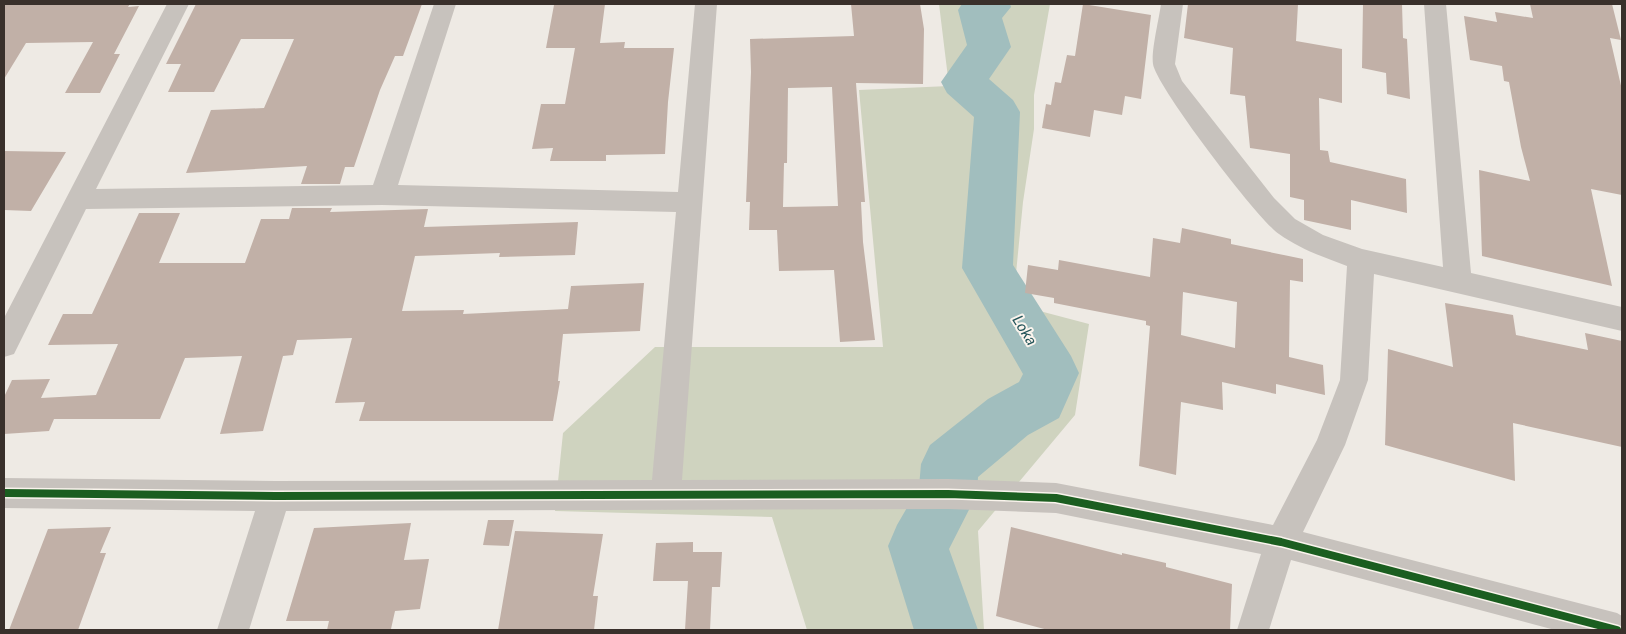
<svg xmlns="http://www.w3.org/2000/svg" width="1626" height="634" font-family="'Public Sans',sans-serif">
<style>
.green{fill:#cfd3bf}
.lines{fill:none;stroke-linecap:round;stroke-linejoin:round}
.river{fill:#a1bebe;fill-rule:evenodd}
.building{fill:#c1b0a7;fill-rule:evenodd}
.minor{fill:#c7c2bd;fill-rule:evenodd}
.cycleway-casing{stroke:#faf4ed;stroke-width:11}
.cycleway{stroke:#1b5e20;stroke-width:8}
.labels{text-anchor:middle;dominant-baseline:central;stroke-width:4;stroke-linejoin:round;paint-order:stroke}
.water-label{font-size:15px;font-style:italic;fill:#225459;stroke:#faf4ed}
</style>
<rect width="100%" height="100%" fill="#eeeae4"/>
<path class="green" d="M939,4H1050L1034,95V129L1023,202L1013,304L1089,324L1075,415L978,531L984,630H807L772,517L555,511L563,433L655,347H883L859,90L949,86Z"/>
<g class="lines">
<path class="river" d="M962,4H1010L1011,7L1002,18L1011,47L989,79L1013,100L1020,112L1013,265L1071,356L1079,373L1059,418L1028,435L978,477L977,494L949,549L978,630H914L888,546L897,525L919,487L921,464L930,445L988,399L1019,382L1023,374L962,268L974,117L947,93L941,82L967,45L958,10Z"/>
</g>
<path class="building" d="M4,4H130L128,7L139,6L114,54H120L100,93H65L93,42L26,43L4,79Z
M196,4H422L403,56H395L380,90L354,167H345L340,184H301L307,166L186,173L211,110L264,108L294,39H241L214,92H168L181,64H166Z
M605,4L600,43L625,42L624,48H674L668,102L665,154L606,155V161H550L553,148L532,149L541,104H565L575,48H546L554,5Z
M851,4H920L924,29L923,84L856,83L865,202H861L863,242L875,340L840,342L834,270L779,271L777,230H749L750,202H746L751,72L750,39L854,36ZM832,87L838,206L783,207L784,163H787L788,88Z
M1083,4L1151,15L1141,99L1125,96L1122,115L1094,110L1090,137L1042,128L1046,104L1051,105L1055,82L1061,83L1067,55L1075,56Z
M1188,4H1298L1296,41L1342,49V103L1319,98L1320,150L1328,151L1330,162L1406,179L1407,213L1351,200V230L1304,220V200L1290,197V154L1250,148L1245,96L1230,94L1233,48L1184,38Z
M1363,4H1402L1403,38L1407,39L1410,99L1387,94L1386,73L1362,68Z
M1530,4H1612L1621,40L1610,38L1622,90V195L1591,189L1612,286L1482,256L1479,170L1530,181L1521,147L1509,82L1504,81L1502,66L1470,60L1464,16L1497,22L1495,12L1533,18Z
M4,151L66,152L31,211L4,210Z
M292,208H332L330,212L428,209L424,227L578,222L575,255L499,257L500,253L415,256L402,311L464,310L463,314L568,309L571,286L644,283L640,331L563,334L558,381H560L553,421H359L365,402L335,403L352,338L297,340L293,355L283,356L263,431L220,434L242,356L185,358L160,419H54L49,431L4,434V397L12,380L50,379L41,398L96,395L118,344L48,345L63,314H92L139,213H180L159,263H245L261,219H289Z
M1182,228L1231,239V244L1303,259V282L1290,280L1289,357L1323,365L1325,395L1276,384V394L1222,382L1223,410L1181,402L1176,475L1139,466L1150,326L1146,325V321L1054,303V298L1025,293L1028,265L1058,270L1059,260L1150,277L1153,238L1180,243ZM1183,292L1237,302L1235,348L1181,335Z
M1445,303L1513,315L1516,335L1588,350L1585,333L1622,341V447L1513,423L1515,481L1385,445L1388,349L1453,367Z
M488,520H514L509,546L483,545Z
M411,523L404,560L429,559L420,609L395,611L391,629L327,630L329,621H286L314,528Z
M111,527L100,553H106L78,630H9L48,529Z
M1011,527L1122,555V553L1166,563V567L1232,584L1230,630H1048L996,616Z
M515,531L603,534L593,596H598L594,630H498Z
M693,542V552H722L720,587H712L710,630H685L688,581H653L656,543Z"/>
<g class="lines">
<path class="minor" d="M167,4H189L96,189L373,185L434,4H456L398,185L678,192L695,4H717L682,480L948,479L1056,483L1273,525L1317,440L1340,380L1347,266C1323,257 1300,249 1279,234C1258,220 1156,86 1153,64C1151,51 1159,19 1161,4H1183L1175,64L1182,81L1274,198L1295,219L1323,235L1362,249L1443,267L1424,4H1446L1471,273L1622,307V331L1374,274L1368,380L1345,445L1303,532L1617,613L1622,616V630H1555L1291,560L1269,630H1237L1261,554L1056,513L948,509L286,511L249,630H217L255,511L4,508V478L275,481L652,480L676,212L382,205L86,209L14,354L4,357V318Z"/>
<defs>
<path id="cycleway" d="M4,493L275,496L948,494L1056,498L1281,542L1617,630"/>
</defs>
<use href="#cycleway" class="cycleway-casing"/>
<use href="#cycleway" class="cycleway"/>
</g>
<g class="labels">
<g class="water-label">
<text transform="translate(1025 330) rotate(58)">Loka</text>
</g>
</g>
<rect width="1626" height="634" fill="none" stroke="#39302b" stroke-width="10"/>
</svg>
